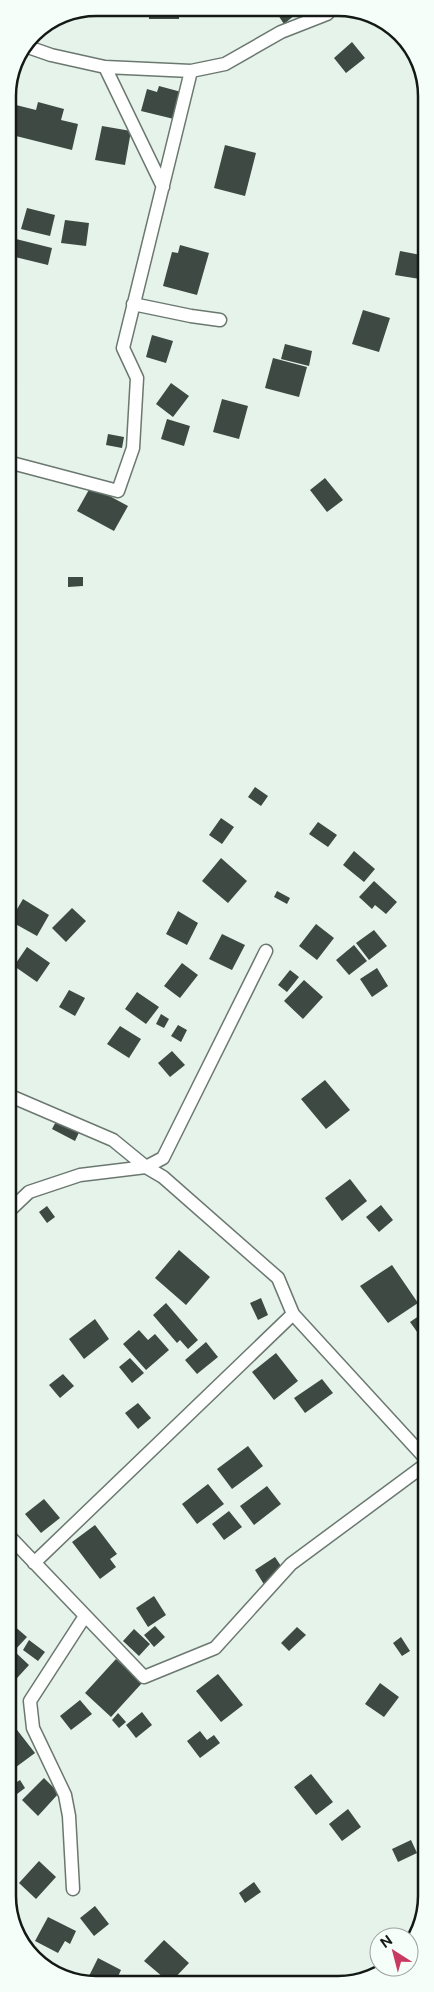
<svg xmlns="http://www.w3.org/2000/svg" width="434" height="1992" font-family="'Public Sans',sans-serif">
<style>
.building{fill:#3d4942}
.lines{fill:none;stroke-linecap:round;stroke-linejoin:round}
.minor-casing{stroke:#6b7870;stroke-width:15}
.minor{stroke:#fff;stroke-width:12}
.rim{fill:none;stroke:#141916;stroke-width:2.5}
</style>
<rect width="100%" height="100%" fill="#e5f3ea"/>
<path class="building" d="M149,8H179V19H149Z
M274,9L301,10L284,24Z
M352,42L365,58L346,73L334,58Z
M159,86L185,93L178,120L141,111L147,89L157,92Z
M38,102L64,109L61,120L78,124L72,150L8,134V121L12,104L36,110Z
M102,126L131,131L125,165L95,160Z
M225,145L256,153L245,196L214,188Z
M426,178V194L418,188Z
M27,208L55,215L50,236L21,229Z
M65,220L89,223L86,246L61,243Z
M16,239L52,248L48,265L11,256Z
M180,245L209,253L197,295L163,286L172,252L178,253Z
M400,251L426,256V280L395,275Z
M363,310L390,318L379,352L352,344Z
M152,335L173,341L166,363L146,357Z
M285,344L312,351L309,366L281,359Z
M273,358L307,367L299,397L265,388Z
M171,383L189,396L173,417L156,404Z
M222,399L248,406L239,439L213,432Z
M167,419L190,426L184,446L161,439Z
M108,434L124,437L122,448L106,445Z
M325,478L343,500L327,512L310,490Z
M91,486L128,506L114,531L77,511Z
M68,577H83V586L68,587Z
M255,787L268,796L261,806L248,797Z
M221,818L234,827L222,844L209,835Z
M318,822L337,835L328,847L309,834Z
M354,851L375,869L364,882L343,865Z
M221,858L247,881L228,903L202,881Z
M374,881L397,902L386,914L375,905L372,909L359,897Z
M277,891L290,898L287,904L274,897Z
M23,899L49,915L37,936L10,921Z
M72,908L86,921L66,942L52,928Z
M178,911L198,923L187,945L166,934Z
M316,924L334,938L317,960L299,946Z
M374,930L387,946L369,960L356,943Z
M222,934L245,945L232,970L209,959Z
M354,945L367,961L349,975L336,960Z
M27,947L50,963L37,982L14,966Z
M182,963L198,975L180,998L164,986Z
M377,968L388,986L372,997L360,979Z
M290,970L299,977L287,992L278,985Z
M304,980L323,997L303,1019L284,1001Z
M69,990L85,998L75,1016L59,1007Z
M137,992L159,1007L146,1024L125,1009Z
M161,1014L169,1019L164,1028L156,1024Z
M178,1025L187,1030L181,1042L171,1036Z
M120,1026L141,1039L129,1058L107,1044Z
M172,1051L185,1065L170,1077L158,1063Z
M325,1080L350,1110L326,1129L301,1099Z
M61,1112L83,1124L75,1141L52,1129Z
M350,1179L367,1201L342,1221L325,1198Z
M381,1205L393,1220L379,1232L366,1217Z
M47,1206L55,1217L47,1223L39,1212Z
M179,1250L210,1277L186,1305L155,1278Z
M392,1265L418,1303L388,1323L360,1286Z
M261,1298L268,1315L258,1320L250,1303Z
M166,1303L198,1340L188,1349L180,1340L177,1343L153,1315Z
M426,1311V1342L425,1343L410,1322Z
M95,1319L109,1339L84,1359L69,1339Z
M139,1330L148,1340L155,1334L169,1350L146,1370L123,1344Z
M206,1342L218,1357L197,1374L185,1360Z
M276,1353L298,1381L274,1400L252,1372Z
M130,1358L144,1373L132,1383L119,1367Z
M63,1374L74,1386L60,1398L49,1385Z
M322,1379L333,1393L305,1413L294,1398Z
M138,1403L151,1418L138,1429L125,1413Z
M248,1446L263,1466L232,1489L217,1469Z
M208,1484L224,1504L197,1524L182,1504Z
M267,1486L281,1504L254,1525L240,1506Z
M44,1499L60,1518L41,1533L25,1514Z
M229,1511L242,1527L224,1540L212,1524Z
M95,1525L117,1554L110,1559L116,1567L100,1579L72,1542Z
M275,1557L285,1572L265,1586L255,1570Z
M154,1596L166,1615L148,1627L136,1608Z
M13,1625L27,1637L14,1651L29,1665L8,1688V1631Z
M155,1626L165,1637L154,1647L144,1635Z
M297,1627L306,1635L289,1651L281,1643Z
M134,1629L150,1644L139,1656L123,1641Z
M401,1637L410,1651L402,1656L393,1643Z
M29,1640L45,1652L38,1661L23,1650Z
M116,1659L142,1683L111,1717L85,1693Z
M218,1674L243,1705L221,1722L196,1691Z
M380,1683L399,1697L384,1717L365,1704Z
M80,1700L92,1714L71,1730L60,1716Z
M142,1712L152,1725L136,1738L126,1725Z
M118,1713L126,1722L119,1728L112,1720Z
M14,1726L35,1753L8,1773V1730Z
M200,1731L207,1740L214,1735L220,1743L200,1758L187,1741Z
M311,1774L333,1802L316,1815L294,1787Z
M44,1778L59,1793L38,1816L22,1800Z
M20,1780L25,1788L17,1794L12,1785Z
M348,1809L361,1827L342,1841L329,1824Z
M411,1840L417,1853L398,1862L392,1849Z
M39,1861L56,1877L36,1899L19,1883Z
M254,1882L261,1892L245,1903L239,1893Z
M95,1906L109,1924L94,1936L80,1918Z
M48,1917L76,1931L70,1944L65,1941L58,1953L35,1941Z
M164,1940L189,1963L170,1983L144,1961Z
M98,1958L121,1970L115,1983H93L87,1980Z"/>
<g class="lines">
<defs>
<path id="minor" d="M105,67L163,187
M191,71L225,64L281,32L327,14L331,10
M133,304L191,316L220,320
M8,462L118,491L133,448L137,378L123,348L191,71L105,67L51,55L28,47
M8,1095L113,1140L146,1167L163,1177L278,1278L293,1314
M8,1212L29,1192L80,1175L146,1167L163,1158L266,951
M8,1535L144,1677L215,1648L291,1564L426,1464
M34,1563L293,1314L426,1459
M73,1889L69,1816L65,1795L33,1728L30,1701L85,1616"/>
</defs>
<use href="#minor" class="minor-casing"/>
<use href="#minor" class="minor"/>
</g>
<path d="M0 0H434V1992H0ZM96 16H338A80 80 0 0 1 418 96V1896A80 80 0 0 1 338 1976H96A80 80 0 0 1 16 1896V96A80 80 0 0 1 96 16Z" fill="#f6fef9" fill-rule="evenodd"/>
<path class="rim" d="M96 16H338A80 80 0 0 1 418 96V1896A80 80 0 0 1 338 1976H96A80 80 0 0 1 16 1896V96A80 80 0 0 1 96 16Z"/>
<g transform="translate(394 1952) rotate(324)"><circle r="24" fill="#f6fef9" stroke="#9ca29e"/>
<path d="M0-4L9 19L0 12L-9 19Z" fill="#c93a62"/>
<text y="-8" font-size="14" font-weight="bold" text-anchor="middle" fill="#141916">N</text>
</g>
</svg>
